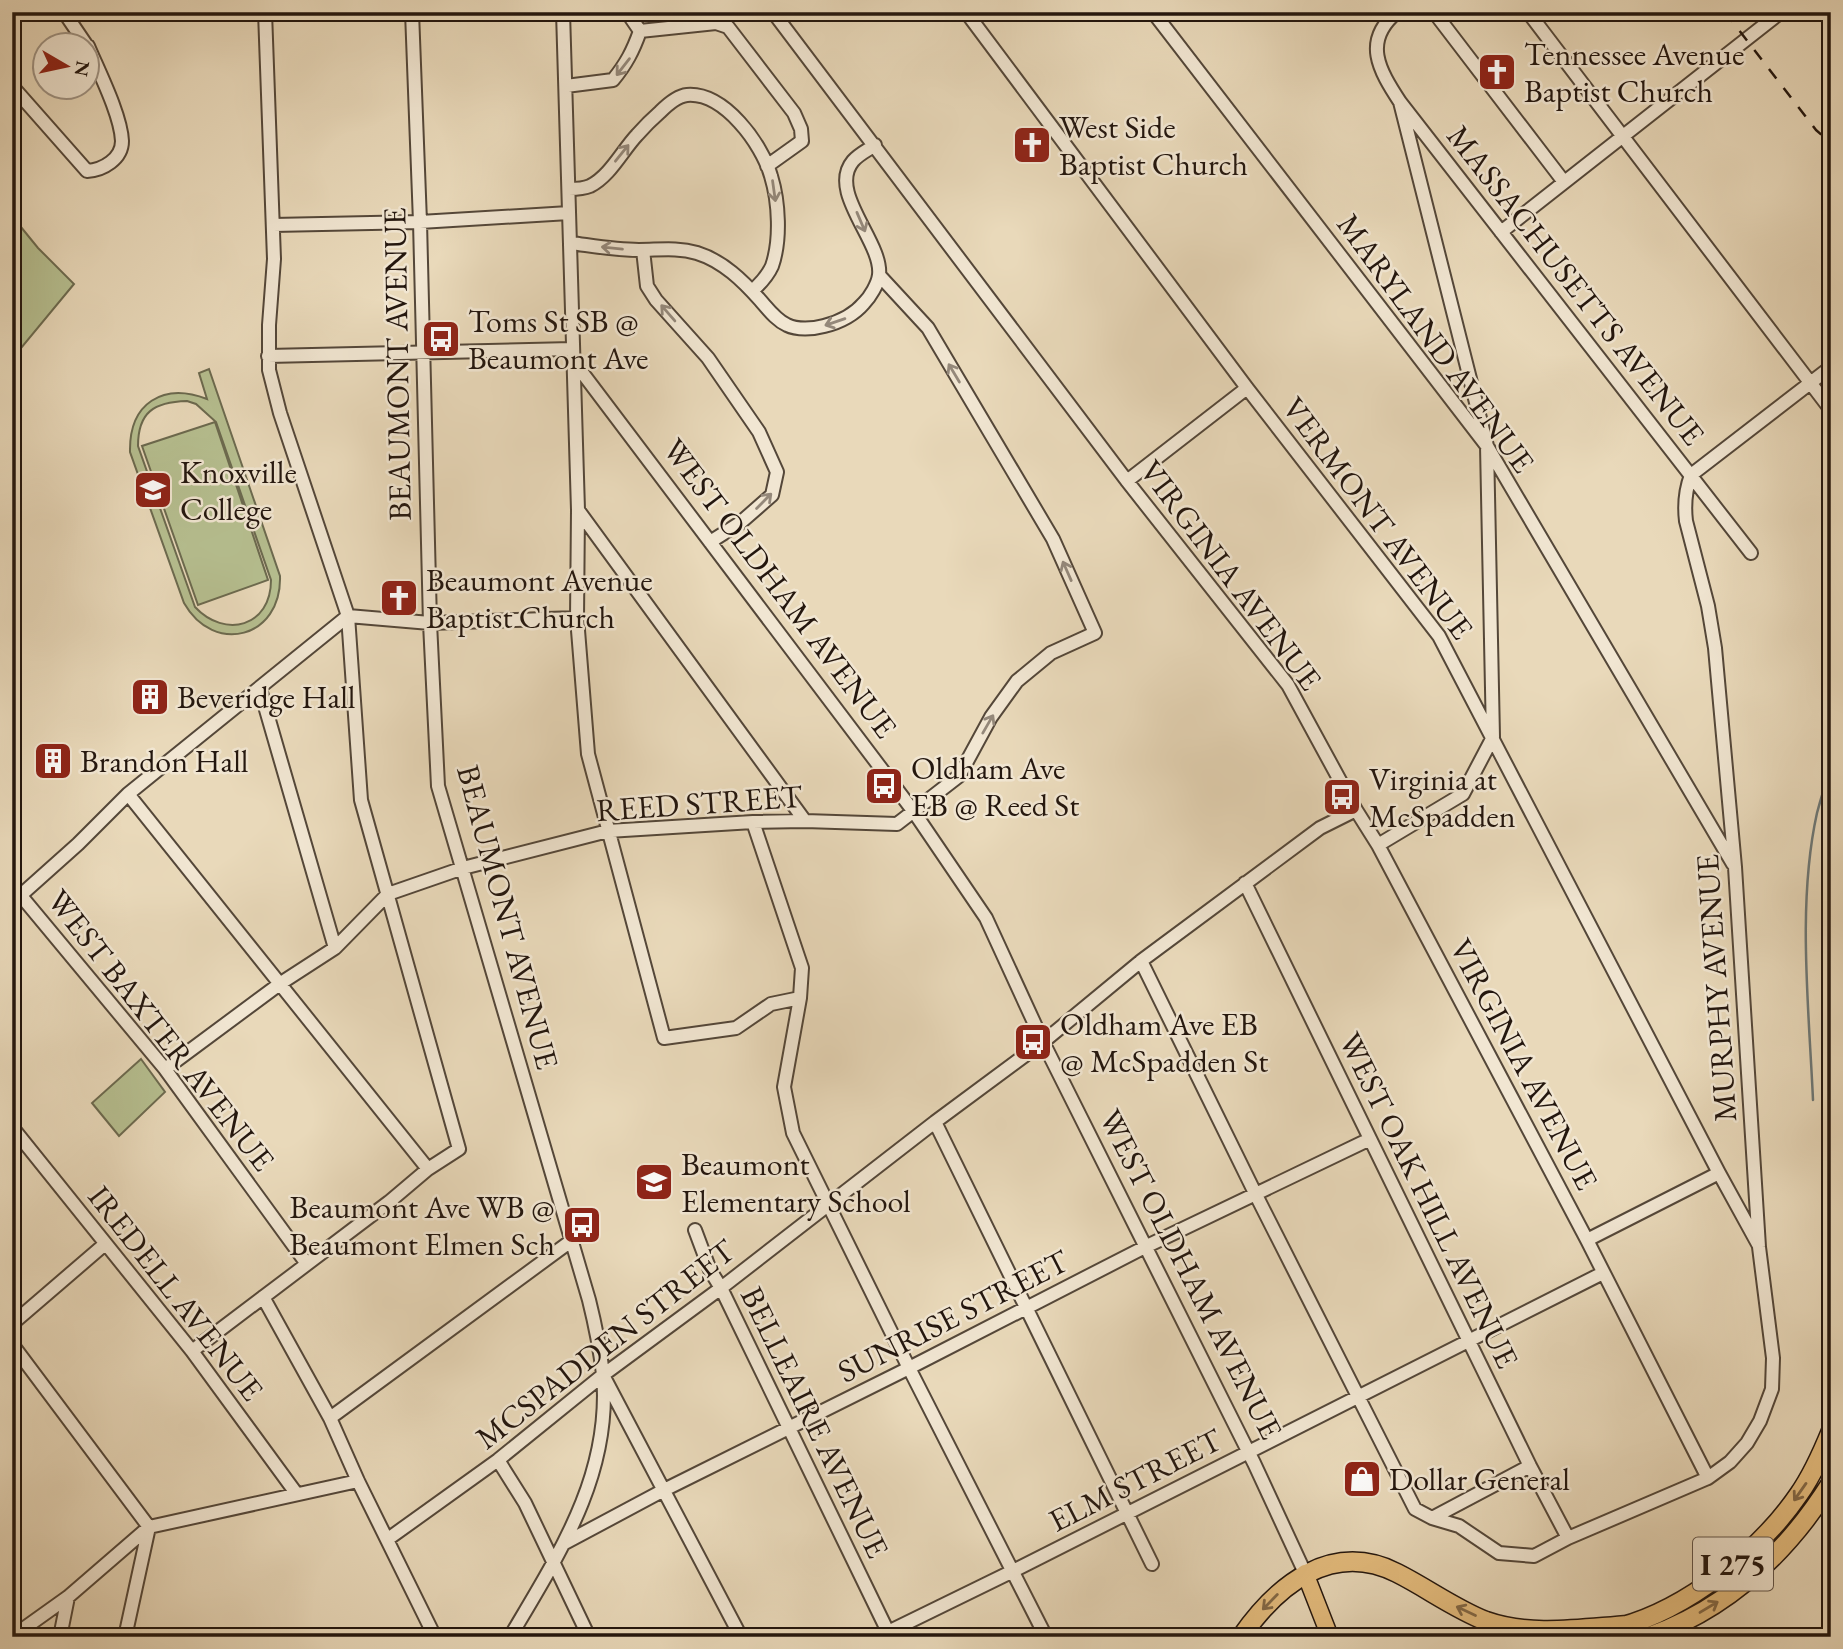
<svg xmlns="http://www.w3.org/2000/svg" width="1843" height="1649" font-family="'EB Garamond',serif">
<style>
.green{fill:#b6bf90;stroke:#6c6a4f;stroke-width:2;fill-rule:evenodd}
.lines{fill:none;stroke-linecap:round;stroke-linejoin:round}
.stream{stroke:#6c7776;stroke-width:2.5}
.minor-casing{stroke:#544739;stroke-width:16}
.major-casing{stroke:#23160e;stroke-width:19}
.highway-casing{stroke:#23160e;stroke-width:21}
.minor{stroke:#f1e6d2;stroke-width:12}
.major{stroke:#e4bc7d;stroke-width:16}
.highway{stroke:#e4bc7d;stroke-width:18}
.rail{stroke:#23160e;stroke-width:2.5;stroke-dasharray:12 12;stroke-linecap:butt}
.oneway{stroke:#94887a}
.oneway2{stroke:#846946}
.labels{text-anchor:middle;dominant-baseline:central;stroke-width:5;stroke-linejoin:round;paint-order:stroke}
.shield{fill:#f1e6d2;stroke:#615449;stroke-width:2}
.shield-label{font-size:30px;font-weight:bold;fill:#23160e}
.poi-label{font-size:32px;fill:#23160e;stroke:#f1e6d2;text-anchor:start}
.street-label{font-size:32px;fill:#23160e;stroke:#f1e6d2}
</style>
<rect width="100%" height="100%" fill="#e9d9ba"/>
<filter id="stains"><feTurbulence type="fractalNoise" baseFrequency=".00286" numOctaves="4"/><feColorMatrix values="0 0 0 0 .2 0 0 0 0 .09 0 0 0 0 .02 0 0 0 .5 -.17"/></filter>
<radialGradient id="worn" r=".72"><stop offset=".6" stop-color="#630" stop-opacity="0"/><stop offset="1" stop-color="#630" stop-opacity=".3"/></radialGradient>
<path class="green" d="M12,216L38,248L74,284L12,359Z
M209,369L280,576C282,638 214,656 184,603L130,452C129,403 163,382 207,399L199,373ZM187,401L196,404L216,422L271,580C271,627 225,639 195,607L138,446C138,412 154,402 187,401Z
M215,422L268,580L198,605L142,446Z
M141,1059L165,1092L119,1136L92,1103Z"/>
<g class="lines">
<path class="stream" d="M1813,1100C1809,1009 1797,903 1817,813C1821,798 1826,782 1831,767"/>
<defs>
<path id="minor" d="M64,12L87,46
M412,12L420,222L430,623L438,786L589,1300C595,1324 600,1349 603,1374C612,1474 559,1554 510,1637
M563,12L578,510L577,618L588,754L664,1038L736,1028L771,1004L800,998
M773,12L1127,481L1288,685L1356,810L1378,845L1587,1240L1708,1478
M966,12L1247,388L1439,636L1719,1173L1758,1244
M1153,12L1487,446L1733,864
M1397,12C1362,41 1379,70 1400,102L1751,553
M1434,12L1564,182
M1528,12L1831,410
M640,31L716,23L728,27L794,113L801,129L802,141L767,166
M12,86L87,171C103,170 122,159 122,141C121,115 98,70 88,46
M566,86L613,80C626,64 633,51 640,31L627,12
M569,189C576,189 583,189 590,186C610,176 622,151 637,135C644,127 652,119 660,112C667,105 677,96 687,95C724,92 762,144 771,176C779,202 781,240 772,266C767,277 760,284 752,291
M273,225L420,222L569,213
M1501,232L1781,12
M571,243C594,246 616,250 639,250C659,250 677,247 697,253C723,261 743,281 760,300C768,309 776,320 787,325C797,330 813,329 824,326C840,322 853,316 864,303C870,297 878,284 879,275C883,242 827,192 853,161C859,154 868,150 875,145
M643,250L647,286L656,300L708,358L759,432L777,472L772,495L740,523L710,542
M268,356L572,349
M573,364L584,375L914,812L986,918L1043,1042L1254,1463L1305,1573
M1127,481L1247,388
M578,510L805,821
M260,689L335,948
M128,794L428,1169
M753,822L802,968L800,998L784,1087L793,1133L909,1368L1046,1637
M1378,845L1463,794L1493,737L1487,446L1400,102
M1245,883L1530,1466L1568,1538
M22,897L165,1069L307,1264
M12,903L78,844L128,794L348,616L430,623L577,618
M1141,961L1256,1195L1415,1509L1432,1518L1459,1526L1499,1553L1534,1556L1568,1538L1708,1478L1730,1462L1747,1443L1760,1421L1772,1389L1773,1358L1759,1247L1735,867L1715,648L1708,606L1686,521C1684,504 1685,491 1691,475L1831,367
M165,1069L281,983L335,948L388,894L463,868L608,831L753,822L805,821L897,824L959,776L991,717L1017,681L1051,653L1095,633L1053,539L928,328L879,275
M935,1122L1152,1564
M12,1127L192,1351L296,1493
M695,1230L710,1270L721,1288L890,1636
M1587,1240L1719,1173
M263,1297L330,1418L358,1481L435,1637
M12,1324L105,1244
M12,1344L149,1527L125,1637
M192,1351L389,1202L428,1169L459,1149L361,800L348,616L280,413L269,370V325L274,259L265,12
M604,1377L741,1637
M330,1418L571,1241
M498,1460L525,1503L589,1637
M1432,1518L1530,1466
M388,1539L498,1460L603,1375L721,1288L935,1122L1043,1042L1141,961L1320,828L1356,810
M563,1544L664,1490L909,1368L1145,1247L1370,1139
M12,1637L68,1597L149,1527L358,1481
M60,1637L68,1597
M878,1637L1013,1571L1603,1273"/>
<path id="major" d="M1305,1573L1330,1637"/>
<path id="highway" d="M1620,1627C1687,1609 1760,1551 1799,1494C1813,1474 1822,1453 1831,1431
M1241,1637C1277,1585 1332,1540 1397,1573C1427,1588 1455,1609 1486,1621C1531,1637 1583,1628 1629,1625
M1648,1637C1727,1609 1787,1553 1831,1483"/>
</defs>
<use href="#minor" class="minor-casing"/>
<use href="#major" class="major-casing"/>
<use href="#highway" class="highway-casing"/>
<use href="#minor" class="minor"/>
<use href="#major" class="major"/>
<use href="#highway" class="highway"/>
<path class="rail" d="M1725,12L1816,130L1831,143"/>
</g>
<defs><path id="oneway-shaft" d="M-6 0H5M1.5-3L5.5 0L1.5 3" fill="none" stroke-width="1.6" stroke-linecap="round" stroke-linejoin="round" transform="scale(1.75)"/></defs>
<g class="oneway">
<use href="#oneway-shaft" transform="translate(623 67) rotate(128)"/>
<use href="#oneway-shaft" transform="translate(622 153) rotate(-51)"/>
<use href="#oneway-shaft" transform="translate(774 191) rotate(82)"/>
<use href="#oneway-shaft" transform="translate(861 222) rotate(67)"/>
<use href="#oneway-shaft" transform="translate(612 248) rotate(-174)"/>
<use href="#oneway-shaft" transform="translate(668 313) rotate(-131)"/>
<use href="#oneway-shaft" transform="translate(835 322) rotate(161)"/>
<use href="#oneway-shaft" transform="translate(954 373) rotate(-121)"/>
<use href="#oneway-shaft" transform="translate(764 501) rotate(-45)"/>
<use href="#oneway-shaft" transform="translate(1067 571) rotate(-114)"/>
<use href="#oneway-shaft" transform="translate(988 724) rotate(-60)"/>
</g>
<g class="oneway2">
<use href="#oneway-shaft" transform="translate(1800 1492) rotate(125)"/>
<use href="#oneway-shaft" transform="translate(1270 1602) rotate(134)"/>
<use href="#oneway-shaft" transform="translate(1709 1607) rotate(-31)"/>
<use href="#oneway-shaft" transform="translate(1466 1611) rotate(-155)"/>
</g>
<defs>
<symbol id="church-square" viewBox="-11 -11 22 22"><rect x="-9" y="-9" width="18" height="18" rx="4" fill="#8f2418" stroke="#f1e6d2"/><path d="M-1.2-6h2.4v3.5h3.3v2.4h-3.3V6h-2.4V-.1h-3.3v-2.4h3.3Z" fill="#fff"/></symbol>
<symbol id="bus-square" viewBox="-11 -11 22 22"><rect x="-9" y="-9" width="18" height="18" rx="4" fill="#8f2418" stroke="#f1e6d2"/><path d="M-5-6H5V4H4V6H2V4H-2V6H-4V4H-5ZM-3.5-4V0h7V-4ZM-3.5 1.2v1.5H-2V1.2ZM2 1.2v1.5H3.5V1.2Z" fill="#fff"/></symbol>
<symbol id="university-square" viewBox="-11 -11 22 22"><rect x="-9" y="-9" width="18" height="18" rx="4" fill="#8f2418" stroke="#f1e6d2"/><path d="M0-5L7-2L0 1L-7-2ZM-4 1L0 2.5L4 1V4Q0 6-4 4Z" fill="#fff"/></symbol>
<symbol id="building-square" viewBox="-11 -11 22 22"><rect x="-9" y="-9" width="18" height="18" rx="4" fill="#8f2418" stroke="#f1e6d2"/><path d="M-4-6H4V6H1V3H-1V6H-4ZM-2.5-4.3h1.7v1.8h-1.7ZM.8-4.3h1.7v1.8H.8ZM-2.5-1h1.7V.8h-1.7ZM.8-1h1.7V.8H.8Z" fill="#fff"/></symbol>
<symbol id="school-square" viewBox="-11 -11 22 22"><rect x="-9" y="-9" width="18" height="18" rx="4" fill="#8f2418" stroke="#f1e6d2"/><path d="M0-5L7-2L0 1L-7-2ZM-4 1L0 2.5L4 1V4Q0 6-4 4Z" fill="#fff"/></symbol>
<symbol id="shop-square" viewBox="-11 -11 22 22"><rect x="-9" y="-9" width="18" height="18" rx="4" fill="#8f2418" stroke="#f1e6d2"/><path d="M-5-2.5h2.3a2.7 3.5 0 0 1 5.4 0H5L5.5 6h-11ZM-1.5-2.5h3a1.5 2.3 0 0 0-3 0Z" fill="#fff"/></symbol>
</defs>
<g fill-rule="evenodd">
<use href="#church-square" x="1475" y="50" width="44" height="44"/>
<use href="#church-square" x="1010" y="123" width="44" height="44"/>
<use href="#bus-square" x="419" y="317" width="44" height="44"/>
<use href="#university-square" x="131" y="468" width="44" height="44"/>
<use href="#church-square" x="377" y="576" width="44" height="44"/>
<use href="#building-square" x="128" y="675" width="44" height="44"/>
<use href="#building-square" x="31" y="739" width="44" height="44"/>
<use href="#bus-square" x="862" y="764" width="44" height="44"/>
<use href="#bus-square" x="1320" y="775" width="44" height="44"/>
<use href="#bus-square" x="1011" y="1020" width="44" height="44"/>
<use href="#school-square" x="632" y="1160" width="44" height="44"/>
<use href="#bus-square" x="560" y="1203" width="44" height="44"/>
<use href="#shop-square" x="1340" y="1457" width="44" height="44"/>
</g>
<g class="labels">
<rect class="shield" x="1693" y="1537.5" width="80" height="53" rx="5"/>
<g class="shield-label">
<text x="1733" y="1564">I 275</text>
</g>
<g class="poi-label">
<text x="1524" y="54">Tennessee Avenue<tspan x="1524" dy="37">Baptist Church</tspan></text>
<text x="1059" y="127">West Side<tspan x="1059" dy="37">Baptist Church</tspan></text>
<text x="468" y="321">Toms St SB @<tspan x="468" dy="37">Beaumont Ave</tspan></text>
<text x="180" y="472">Knoxville<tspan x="180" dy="37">College</tspan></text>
<text x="426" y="580">Beaumont Avenue<tspan x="426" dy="37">Baptist Church</tspan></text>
<text x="177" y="697">Beveridge Hall</text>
<text x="80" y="761">Brandon Hall</text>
<text x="911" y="768">Oldham Ave<tspan x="911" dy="37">EB @ Reed St</tspan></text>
<text x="1369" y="779">Virginia at<tspan x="1369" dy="37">McSpadden</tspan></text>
<text x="1060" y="1024">Oldham Ave EB<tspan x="1060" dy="37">@ McSpadden St</tspan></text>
<text x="681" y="1164">Beaumont<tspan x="681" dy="37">Elementary School</tspan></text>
<text x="555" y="1207" text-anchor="end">Beaumont Ave WB @<tspan x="555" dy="37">Beaumont Elmen Sch</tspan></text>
<text x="1389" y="1479">Dollar General</text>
</g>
<g class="street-label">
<text transform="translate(1576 285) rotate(52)">MASSACHUSETTS AVENUE</text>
<text transform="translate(1436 343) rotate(54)">MARYLAND AVENUE</text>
<text transform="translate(397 364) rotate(-91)">BEAUMONT AVENUE</text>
<text transform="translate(1378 518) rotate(53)">VERMONT AVENUE</text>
<text transform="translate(1231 575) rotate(53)">VIRGINIA AVENUE</text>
<text transform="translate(780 588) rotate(53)">WEST OLDHAM AVENUE</text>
<text transform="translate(699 803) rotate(-4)">REED STREET</text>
<text transform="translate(508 917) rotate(75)">BEAUMONT AVENUE</text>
<text transform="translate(1716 988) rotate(-94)">MURPHY AVENUE</text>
<text transform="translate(161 1030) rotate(52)">WEST BAXTER AVENUE</text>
<text transform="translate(1524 1064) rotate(62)">VIRGINIA AVENUE</text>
<text transform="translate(1429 1200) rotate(64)">WEST OAK HILL AVENUE</text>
<text transform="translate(1191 1274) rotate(63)">WEST OLDHAM AVENUE</text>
<text transform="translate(176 1293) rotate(52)">IREDELL AVENUE</text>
<text transform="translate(953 1316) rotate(-27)">SUNRISE STREET</text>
<text transform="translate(605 1344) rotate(-38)">MCSPADDEN STREET</text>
<text transform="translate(815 1422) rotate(64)">BELLEAIRE AVENUE</text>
<text transform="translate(1135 1480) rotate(-27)">ELM STREET</text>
</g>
</g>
<rect width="1843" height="1649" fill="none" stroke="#e9d9ba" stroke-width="42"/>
<rect x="14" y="14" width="1815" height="1621" fill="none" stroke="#23160e" stroke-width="3.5"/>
<rect x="21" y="21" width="1801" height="1607" fill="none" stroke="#23160e" stroke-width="2"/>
<g transform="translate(66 66) rotate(99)"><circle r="33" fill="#f1e6d2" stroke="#9f9384" stroke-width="2"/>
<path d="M0-5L12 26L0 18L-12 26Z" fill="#8f2418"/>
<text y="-10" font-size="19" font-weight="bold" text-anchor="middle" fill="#23160e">N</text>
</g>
<rect width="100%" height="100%" filter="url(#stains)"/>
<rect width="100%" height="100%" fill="url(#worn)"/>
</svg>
